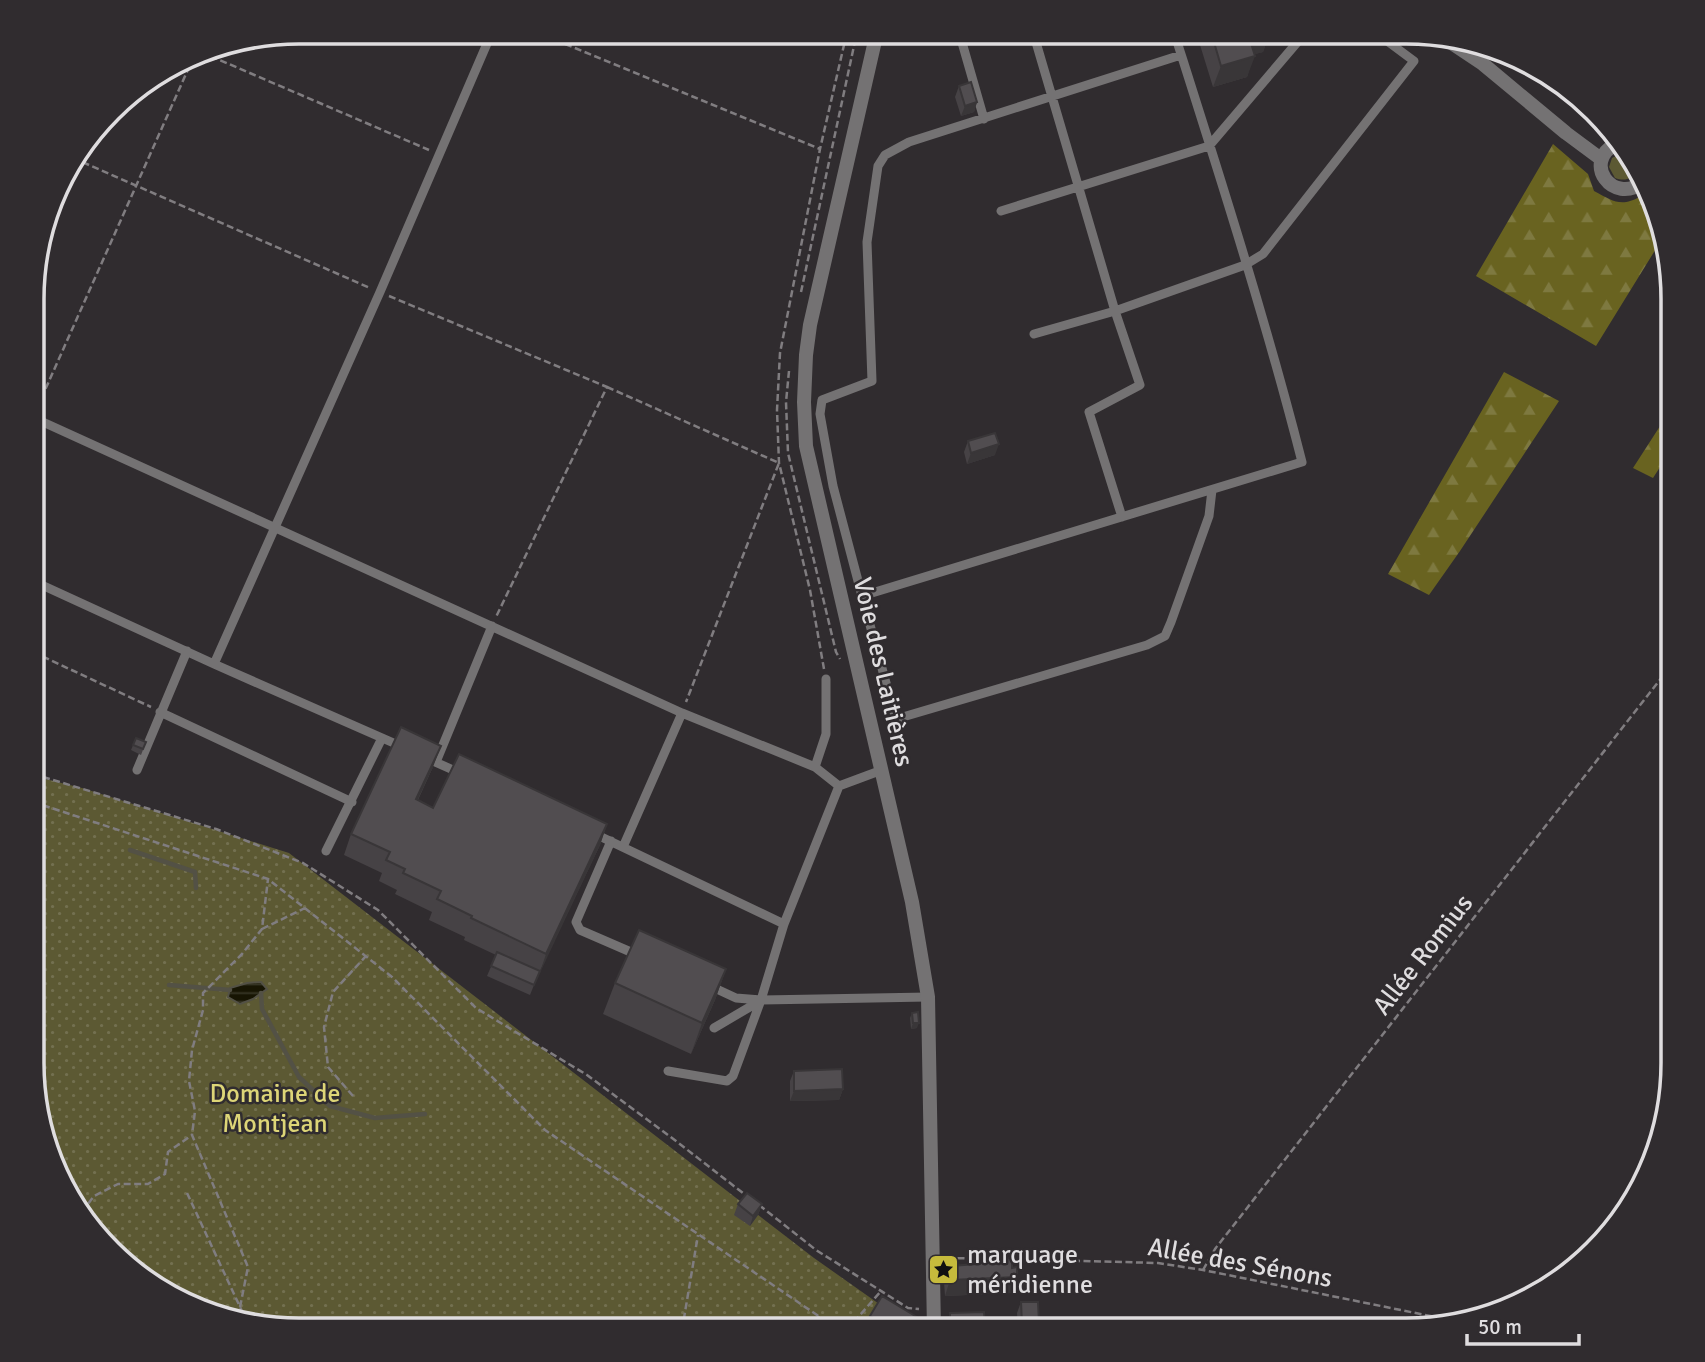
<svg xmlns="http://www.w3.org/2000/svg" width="1705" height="1362" font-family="Signika,sans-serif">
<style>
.grass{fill:#5c5933}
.forest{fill:url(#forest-firs)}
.park{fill:url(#park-dots)}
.water{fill:url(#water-rules);stroke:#535145;stroke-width:2}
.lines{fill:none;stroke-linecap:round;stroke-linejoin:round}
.stream{stroke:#535145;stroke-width:4.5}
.path{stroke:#807d80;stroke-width:2.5;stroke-dasharray:7 3.5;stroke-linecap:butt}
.service{stroke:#747273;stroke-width:9}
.tertiary{stroke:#747273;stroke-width:14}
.wall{fill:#464245}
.shaded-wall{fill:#393638}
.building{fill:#514d50;stroke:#393638;stroke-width:2}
.labels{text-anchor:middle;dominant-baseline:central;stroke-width:5;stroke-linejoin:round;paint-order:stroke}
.street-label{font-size:26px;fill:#dfdddf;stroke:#302c2f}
.park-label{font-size:26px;fill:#ddd577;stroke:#302c2f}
.poi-label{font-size:26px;fill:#dfdddf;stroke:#302c2f;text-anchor:start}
.rim{fill:none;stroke:#dfdddf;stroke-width:3.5}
</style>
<defs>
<pattern id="forest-firs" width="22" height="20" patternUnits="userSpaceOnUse" patternTransform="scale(1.75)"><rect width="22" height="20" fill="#696320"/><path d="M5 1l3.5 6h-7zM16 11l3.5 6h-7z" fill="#7e7940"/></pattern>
<pattern id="park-dots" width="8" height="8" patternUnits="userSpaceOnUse" patternTransform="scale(1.75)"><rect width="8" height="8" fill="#5c5933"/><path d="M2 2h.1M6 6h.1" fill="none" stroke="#737050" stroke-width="1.8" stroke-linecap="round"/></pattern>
<pattern id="water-rules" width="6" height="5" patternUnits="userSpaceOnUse" patternTransform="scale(1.75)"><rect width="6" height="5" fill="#171503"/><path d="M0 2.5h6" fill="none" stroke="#383727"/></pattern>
</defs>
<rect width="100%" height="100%" fill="#302c2f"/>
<path class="grass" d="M1622,153L1636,172C1631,180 1624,181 1615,178L1609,167L1612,158Z"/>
<path class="forest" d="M1553,144L1588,174L1594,191C1613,201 1621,208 1641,196L1654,200L1662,239L1596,346L1476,276Z
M1504,372L1559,401L1460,551L1429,595L1388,574Z
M1673,406V447L1653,478L1633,468Z"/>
<path class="park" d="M33,776L82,788L289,853L814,1258L916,1330H282L197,1310L122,1264L59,1181L32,1081Z"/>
<path class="water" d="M261,982L267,989L253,999L240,1004L228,997L230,988L247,983Z"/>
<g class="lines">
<path class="stream" d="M130,850L195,872L196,888
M169,985L230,990
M261,993L262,1009L299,1077L330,1106L375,1118L425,1114"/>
<path class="path" d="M536,32L820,149
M201,52L429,150
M73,158L370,288
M801,292L857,32
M389,296L607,387L496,617
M789,371L786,402L788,453L836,652L840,659
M607,387L779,463L686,702
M37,408L194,56
M33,652L151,707
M824,669L810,590L779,463L777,410L780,353L820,149L847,32
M33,774L216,829L303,863L378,910L476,1008L587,1075L676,1141L748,1197
M33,802L268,879L392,977L545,1130L839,1330
M262,929L305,908
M353,1096L328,1067L324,1027L333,992L366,956
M187,1193L247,1322
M759,1205L816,1250L908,1308L919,1309
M82,1212L94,1196L118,1184H148L165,1174L168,1152L192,1135
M86,1216L96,1222L100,1235
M947,1258L999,1259
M1010,1259L1158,1263L1203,1270L1455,1321
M1203,1270L1215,1249L1673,663
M240,1307L248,1267L192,1135L195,1111L189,1081L192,1050L203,1010V993L242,954L262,929L268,879
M682,1330L698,1235
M809,1330L819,1316
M847,1330L881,1291"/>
<path class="service" d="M959,32L984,119
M1033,32L1115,311L1140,385L1089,412L1122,517
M1174,32C1219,174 1265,317 1302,462L862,596L833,486L820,414L822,400L872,381L867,242L878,166L885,155L909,142L1181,55
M1001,211L1209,146L1306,32
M1034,334L1115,311L1245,265L1263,254L1414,61L1375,32
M34,418L682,713L815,767L839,786
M33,581L214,664L405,748
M862,596L896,719L1147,645L1165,636L1171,622L1209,516L1212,490
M214,664L380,292L492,32
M160,712L352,802
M424,757L462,774
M436,762L492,626
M815,767L826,734V679
M137,770L187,651
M593,833L784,924L839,786L882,770
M611,841L576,922L580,930L640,956
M623,847L682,713
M326,851L382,738
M708,985L736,998L761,1000L928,997
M714,1028L760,1001
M668,1071L727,1081L733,1076L761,1000L784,924"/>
<path class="tertiary" d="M877,32L810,325L806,355L804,402L806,446L912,902L928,997L934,1330
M1441,36L1483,64L1566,133L1601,159
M1616,144C1581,162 1613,206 1643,182"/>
</g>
<path class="wall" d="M1196,32H1270L1263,52L1254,54L1247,77L1213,87Z
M959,86L977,102L974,112L961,116L955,97Z
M968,441L995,455L967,464L964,452Z
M136,738L146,742L141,755L131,750Z
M433,767L418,800L433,808L607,824L600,845L538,975L530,995L487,976L496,955L464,940L465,937L429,920L432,912L395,894L397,890L379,881L382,873L344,855L351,834Z
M726,969L715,1000L691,1054L603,1014L615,983Z
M912,1013L917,1028L911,1029L910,1018Z
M794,1071L843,1089L839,1100L790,1101V1081Z
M738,1204H762L758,1215L750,1226L734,1215Z
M977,1260L1011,1293L945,1296L944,1282L950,1266L975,1265Z
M1021,1302L1037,1330H1018L1017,1313Z
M950,1313L985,1325L983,1330H946V1324Z
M870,1316L928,1330H864Z"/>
<path class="shaded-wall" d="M1267,32H1270L1263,52L1241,58L1249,37Z
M1255,56L1247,77L1213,87L1221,66Z
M977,102L974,112L961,116L965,106Z
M999,444L995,455L967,464L971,453Z
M441,746L433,767L408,820L416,799Z
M607,824L600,845L539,975L546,954Z
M726,969L715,1000L691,1054L702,1023Z
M913,1023H919L917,1028L911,1029Z
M843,1089L839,1100L790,1101L794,1091Z
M762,1204L758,1215L750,1226L753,1216Z
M1017,1277L1011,1293L945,1296L950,1280Z
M1039,1323L1037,1330H1020L1022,1324Z
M985,1325L983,1330H949L950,1326Z"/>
<path class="building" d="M1211,32H1267L1249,37L1255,56L1221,66Z
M971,82L977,102L965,106L959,86Z
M995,433L999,444L971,453L968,441Z
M401,727L441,746L416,799L433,808L459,754L607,824L546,954L471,918L472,916L437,899L441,891L403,873L405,869L386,860L390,852L351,834Z
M136,738L146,742L143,749L133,745Z
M639,930L726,969L702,1023L615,983Z
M497,952L540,971L534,985L491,966Z
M918,1012L919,1023H913L912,1013Z
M842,1069L843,1089L794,1091V1071Z
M747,1193L762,1204L753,1216L738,1204Z
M1012,1258V1268L1017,1267V1277L950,1280V1266L977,1264V1260Z
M882,1296L930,1325L927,1330H893L870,1316Z
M1021,1302H1038L1039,1323L1022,1324Z
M984,1312L985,1325L950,1326V1313Z"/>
<defs>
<symbol id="sight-square" viewBox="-11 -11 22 22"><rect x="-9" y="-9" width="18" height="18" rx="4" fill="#c6bb3c" stroke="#302c2f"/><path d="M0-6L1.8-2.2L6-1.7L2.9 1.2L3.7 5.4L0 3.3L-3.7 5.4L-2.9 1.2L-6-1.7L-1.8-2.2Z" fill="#111"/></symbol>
</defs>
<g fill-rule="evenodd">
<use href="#sight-square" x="926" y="1252" width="35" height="35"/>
</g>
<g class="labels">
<g class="street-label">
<text transform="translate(883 672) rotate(77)">Voie des Laitières</text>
<text transform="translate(1423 955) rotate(-52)">Allée Romius</text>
<text transform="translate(1240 1263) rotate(10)">Allée des Sénons</text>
</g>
<g class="park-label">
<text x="275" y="1094">Domaine de<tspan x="275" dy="30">Montjean</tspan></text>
</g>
<g class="poi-label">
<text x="967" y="1255">marquage<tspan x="967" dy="30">méridienne</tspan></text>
</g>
</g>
<path d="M0 0H1705V1362H0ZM299 44H1406A255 255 0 0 1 1661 299V1063A255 255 0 0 1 1406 1318H299A255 255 0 0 1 44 1063V299A255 255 0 0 1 299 44Z" fill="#302c2f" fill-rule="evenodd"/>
<path class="rim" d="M299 44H1406A255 255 0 0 1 1661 299V1063A255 255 0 0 1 1406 1318H299A255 255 0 0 1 44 1063V299A255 255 0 0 1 299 44Z"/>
<path d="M1467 1334v10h112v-10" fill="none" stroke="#dfdddf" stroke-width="3.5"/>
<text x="1478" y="1334" font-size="21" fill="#dfdddf" stroke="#302c2f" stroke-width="5" paint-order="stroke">50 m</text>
</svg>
